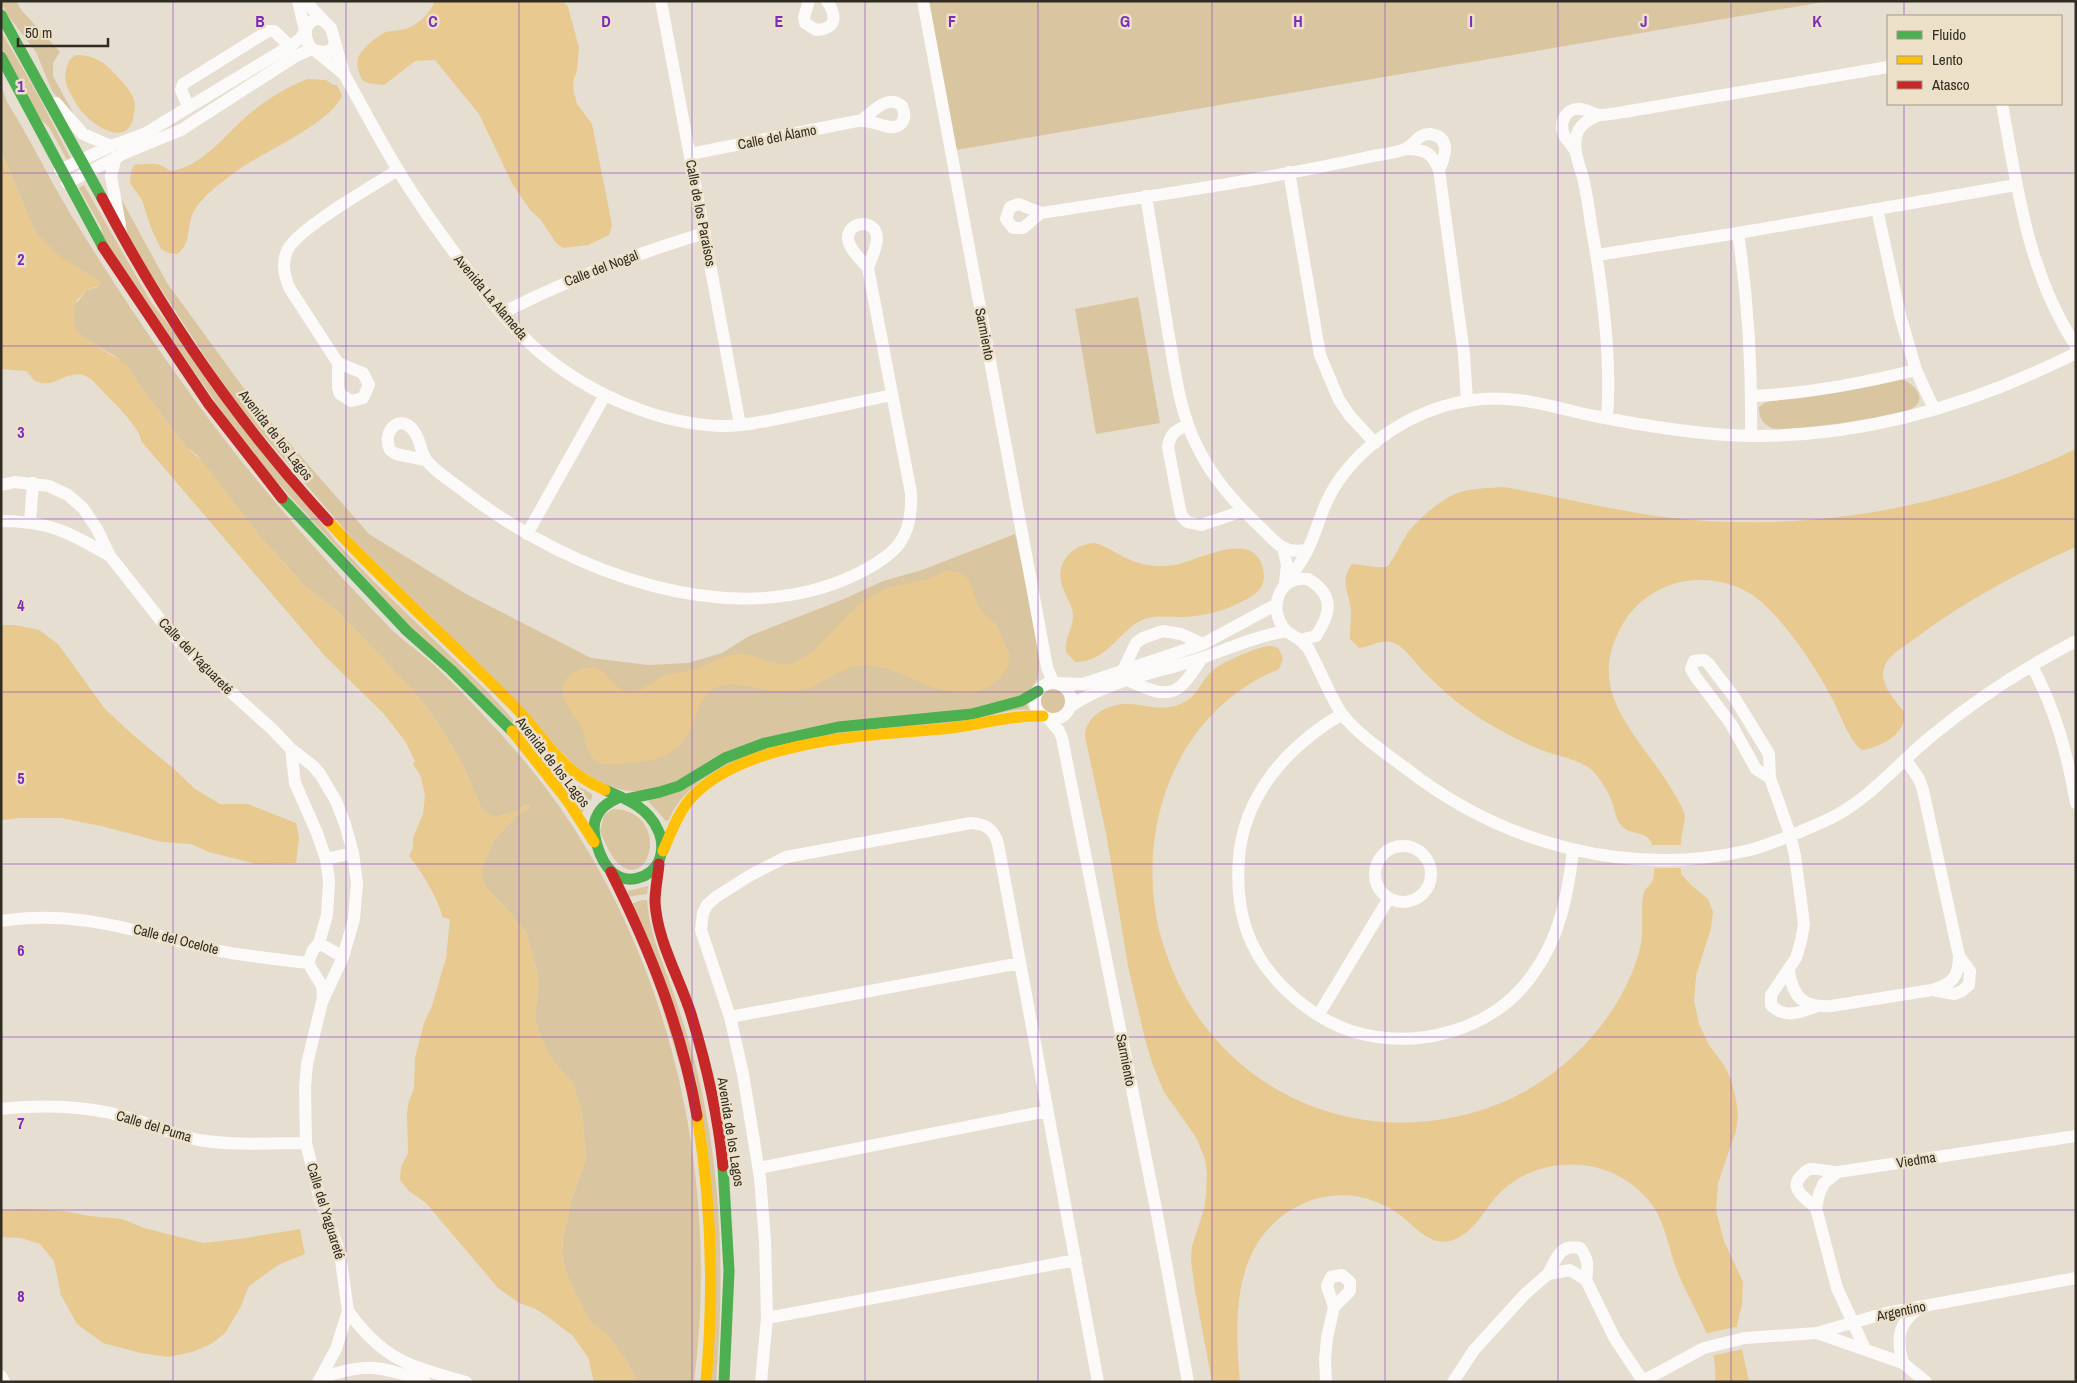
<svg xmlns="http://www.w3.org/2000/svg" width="2077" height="1383" font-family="'Archivo Narrow',sans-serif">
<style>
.green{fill:#dac5a1}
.water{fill:#e8c98f}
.pier{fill:#e5ded1}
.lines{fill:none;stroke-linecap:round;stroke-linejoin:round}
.street{stroke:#fbfaf8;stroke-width:12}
.fast{stroke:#4caf50;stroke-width:11}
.slow{stroke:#ffc107;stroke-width:11}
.jam{stroke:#c62828;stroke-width:11}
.grid{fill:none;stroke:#7b2cbf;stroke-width:1;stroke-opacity:0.55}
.labels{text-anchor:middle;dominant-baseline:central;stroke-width:5;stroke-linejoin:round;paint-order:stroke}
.street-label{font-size:14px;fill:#302c23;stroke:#ede0c9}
.grid-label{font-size:16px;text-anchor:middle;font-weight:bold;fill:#7b2cbf;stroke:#ede0c9;stroke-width:5;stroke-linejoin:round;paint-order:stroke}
</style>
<rect width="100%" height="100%" fill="#e5ded1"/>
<path class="green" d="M1,1H16L22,11L60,52L53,63V76L80,126L52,91L36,52L6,13Z
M920,1H1829L950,151Z
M1,31L38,95L71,159L67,160L49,127L37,116L1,47Z
M1,85L7,102C30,138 48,177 70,213C132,314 199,412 276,503C313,547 353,590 393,631C406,643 421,653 434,665C465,694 494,726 522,758C665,928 722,1164 694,1382H638L626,1360L606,1334L590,1322L566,1273L562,1251L563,1239L572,1198L586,1160L582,1113L572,1081L559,1068L548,1053L537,1028L535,1016L538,987L537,972L527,934L506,908L488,890L483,882L481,874L483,865L494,840L517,815L530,808L526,805L517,811L495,817L485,812L480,806L464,767L436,720L412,689L337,611L305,586L258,534L197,455L186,447L137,382L129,369L115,356L85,339L75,329L73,314L74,306L87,290L98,287L55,253L35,232L1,150Z
M84,185L151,302L336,542L372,580L484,688L570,781L592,794V798L582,813L252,455L103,240L101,227L79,188Z
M118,193L167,283L256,405L369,534L466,594L591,658L648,665L688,663L722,653L749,636L844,599L883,581L922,570L1015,534C1021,562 1046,656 1037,679C1033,688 1026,693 1018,698L685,778C673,782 660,787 648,790C622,796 596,781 576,767L357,544L234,401L130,242Z
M1138,297L1160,423L1096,434L1075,309Z
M1899,379C1912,381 1929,398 1913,408C1900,416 1784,433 1772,428C1762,424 1759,417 1759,407L1766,402Z
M1040 702a13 13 0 1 1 26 0a13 13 0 1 1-26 0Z
M1027,704L1029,710C1009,708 983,719 962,722C884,730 703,735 669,820L666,821L648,801C656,796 670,796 680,791C702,779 722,763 746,754C836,719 937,734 1027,704Z
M613,809C671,811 651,890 620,865C611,858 605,842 600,832L604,815Z
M648,886L647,894L628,897V891Z
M642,900H647C649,930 660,956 670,983C679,1008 687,1034 694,1059C722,1165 725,1273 716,1382H709L704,1145L631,904Z"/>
<path class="water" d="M435,1H563L568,7L579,48L577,70L573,82L574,93L577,104L592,124L612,225L609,235L588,245L563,248L556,243L541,220L531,211L513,185L479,114L435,60L415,61L384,85L368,83L362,80C355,63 355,56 370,43C374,39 379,35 386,32C393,30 401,31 408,28C420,23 430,13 435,1Z
M76,55C94,55 105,62 116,75C122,82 131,90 134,100C136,105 134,113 133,119C125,150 86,121 77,105C67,87 60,79 70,59Z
M308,79L326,80L333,85H337L342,95C332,124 257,154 231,175C218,185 200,198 193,213C186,228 192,243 177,254L168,253L161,249L151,228L142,200L130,183L131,172L134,165C148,164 159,161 170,171C201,168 226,134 248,115C266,100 286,87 308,79Z
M1,150L35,232L55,253L101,282L100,285L87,290L77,300L73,314L75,329L85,339L126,364L137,382L186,447L202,461L258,534L305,586L337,611L412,689L436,720L464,767L480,806L485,812L495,817L517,811L529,804L530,805V808L517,815L494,840L483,865L481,874L483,882L488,890L506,908L527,934L537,972L538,987L535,1016L537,1028L548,1052L559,1068L572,1081L582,1113L586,1160L572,1198L563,1239L562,1251L566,1273L590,1321L606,1334L626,1360L638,1382H594L588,1357L572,1335L548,1317L534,1308L519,1303L498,1288L426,1203L409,1191L400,1180L401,1167L408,1153L407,1113L409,1101L414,1089L415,1058L424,1023L432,1006L446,958L450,919L442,917C441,903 419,867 409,856L413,848V838L423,814L425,796L421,777L413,764L415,761L405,741L384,714L325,656L141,441C142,428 102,391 92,380C70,362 54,393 34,380C31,378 29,373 26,371L1,369Z
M2076,449V547C2020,571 1966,601 1917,637C1906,645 1888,655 1884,668C1879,684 1895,700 1904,712C1908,733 1880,748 1862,750C1849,741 1840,713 1832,698C1816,667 1781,614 1751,594C1732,582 1708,578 1686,581C1661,585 1637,600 1624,622C1581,692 1639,734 1672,790C1676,797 1682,806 1684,813C1686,818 1684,824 1683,828C1680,843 1681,859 1681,874L1692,886L1708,899L1713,912L1711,928L1696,976L1694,1001L1699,1024L1709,1045L1724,1065L1731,1079L1736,1100L1738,1115L1736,1131L1718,1183L1716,1211L1724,1241L1743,1282L1742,1304L1737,1325L1749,1382H1715C1720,1340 1686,1300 1674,1262C1668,1244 1665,1226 1655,1209C1622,1158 1549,1150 1504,1189C1486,1204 1475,1235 1450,1241C1431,1245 1418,1230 1405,1219C1396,1211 1385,1205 1374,1201C1351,1192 1322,1194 1300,1205C1232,1239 1234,1316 1240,1382H1212L1195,1291L1191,1260L1192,1246L1204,1209L1206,1195L1207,1173L1205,1159L1196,1137L1164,1092L1152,1063L1145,1039L1128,966L1106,833L1085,737C1085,716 1106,705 1125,704C1143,703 1159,712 1178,705C1198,698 1199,683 1212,671C1222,662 1255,648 1268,646C1272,646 1276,647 1279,649L1283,659L1279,669C1228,690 1191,729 1170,780C1150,830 1147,885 1161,937C1203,1090 1364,1163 1508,1100C1570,1072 1626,1011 1641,944C1644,929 1640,905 1644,893C1646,886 1649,888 1652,882C1656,877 1654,845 1650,840C1645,832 1631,834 1624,828C1616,822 1615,810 1612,802C1608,791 1601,780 1593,771C1580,759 1556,756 1539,749C1517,740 1495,728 1475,715C1457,703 1440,688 1425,673C1416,664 1406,648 1394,643C1382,638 1370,647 1359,648L1350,639C1350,630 1351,620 1351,610C1349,591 1339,582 1352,564C1365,565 1374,568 1387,567C1395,557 1400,545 1407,534C1418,519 1441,499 1458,493C1472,488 1490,488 1504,487C1560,497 1615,511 1671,518C1808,533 1951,508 2076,449Z
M1095,543C1106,546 1115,553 1126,558C1140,565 1157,568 1174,565C1195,561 1234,539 1254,553C1261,559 1264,568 1264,577C1263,589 1256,594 1247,599C1226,611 1205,616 1182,617C1169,617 1157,615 1144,619C1119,629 1109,662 1075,662L1066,652C1064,637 1074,628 1073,614C1072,603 1063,593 1061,581C1057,559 1075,544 1095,543Z
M946,571C979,572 967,592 982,611C987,617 994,621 998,628C1003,637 1004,645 1010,653C1010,666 1004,676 994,683C946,718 897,652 849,668C831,674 818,688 798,690C789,691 777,692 767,690C750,688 735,681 718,687C683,699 711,759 629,763C618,764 605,767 595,760C584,753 587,731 577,720C568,710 557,692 566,679C569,675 574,672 579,670C605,658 607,684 625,691C639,697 653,679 666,675C676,672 686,672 696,669C710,664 728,652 744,654C759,656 773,666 788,664C809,662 832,630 846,617C857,605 873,594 888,588C900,584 915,583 928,579C935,577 939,573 946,571Z
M1,625H15L39,630L58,644L105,709L132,734L175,770L195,789L220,804H248L296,823L299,838L296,863L256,864L209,852L191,844L162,842L101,826L61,818H20L1,820Z
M22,1209L65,1211L89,1216L122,1219L144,1228L203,1243L239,1239L300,1229L305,1254L278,1265L249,1286L240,1308L225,1333L211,1344L192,1352L168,1357L141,1353L103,1343L77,1324L61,1295L54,1261L40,1244L21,1238L1,1237V1210Z"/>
<path class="pier" d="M1649,845H1684V868H1652Z
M1740,1326L1744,1349L1710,1356L1703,1334Z"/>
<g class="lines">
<path class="street" d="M305,1L323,20
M661,1L740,425
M809,1L804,17L805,23L816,30C837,29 837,16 827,1
M923,1L1047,667L1053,682
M317,52L344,74L331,28L323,20L317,19C302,23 304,39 312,49C322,53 330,54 335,44
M344,74C362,106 379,139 398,170C419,205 444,239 469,272C491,301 514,331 542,354C590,394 658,424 721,426C745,427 769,420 792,416C825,409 859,402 892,395
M56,103L83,134L111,146
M2002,104C2017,187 2028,274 2076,346
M188,106L181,90L183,84L268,31H274L290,46
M1599,115C1588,120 1578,125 1576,138C1573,153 1581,168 1584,182C1587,196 1589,210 1591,224C1602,285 1612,357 1607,418
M1405,149C1424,149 1432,152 1439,170L1464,354L1467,400
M1575,150C1572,146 1568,141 1565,137C1558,124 1565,107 1581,109C1588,110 1594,114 1600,115C1608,115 1617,113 1624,112L1888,67
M690,154C746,143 801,132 857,121C871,118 887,131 898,126C906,121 905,113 902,106C888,94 875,110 863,119
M116,157L111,176L120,225
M60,170L111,146L146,133L290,46L301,38L305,31L298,1
M1289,172L1320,355L1339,400L1350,416L1375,443
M67,183L125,153L181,130L296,56L312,49
M1146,196C1153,241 1161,286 1168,331C1175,370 1179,412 1198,448C1212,477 1235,503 1258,525C1276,541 1282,556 1308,549
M1877,209L1900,315L1916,370L1934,409
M1041,213L1023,228H1013L1006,219L1010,207L1019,204L1041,213C1149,196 1258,181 1364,158C1376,155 1393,154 1405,149C1414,145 1419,133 1430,134C1452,137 1445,157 1439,170
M1738,233C1748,300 1752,369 1751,436
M1597,255L1738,233L2016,185
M502,313C567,280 634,254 705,233
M338,363L363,373L369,385L363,398L351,401L340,394L338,387V363L290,289C284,276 281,262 288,249C299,228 374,185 398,170
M1751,396C1806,394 1863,383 1916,370
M1188,425C1176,430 1170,433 1168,447L1181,515L1187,522L1201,525L1243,511
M425,460L396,454L390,450C381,431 400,413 413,430C420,438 420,449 425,458C431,469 455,484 465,492C569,572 731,635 857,574C897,554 913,538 911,493L868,268C871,258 877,248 877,238C876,216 842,222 849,243C852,252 862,261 868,268
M1,485L15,482L49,486L68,495L83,508L97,529L110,556L170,632L212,675L273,730L291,749L313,766L320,774L336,801L345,824L353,853L357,883L354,919L343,957L322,1002L307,1064L305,1087L306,1143L320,1200L340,1253L348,1311L336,1349L318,1382
M1,521C49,521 69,532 110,556
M30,522L33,483
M527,534L605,395
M1283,548L1287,565L1285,582
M1285,585C1293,573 1303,561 1309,547C1316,532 1320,516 1327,501C1337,479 1356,457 1375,442C1416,410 1467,393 1519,400C1544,403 1569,411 1594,416C1645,426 1698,435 1751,436C1864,437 1975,404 2076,353
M1300,640L1308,648C1319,667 1330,697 1342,714C1356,733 1388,755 1408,770C1505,845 1629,878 1750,850C1772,844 1810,828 1831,818C1871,798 1900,761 1934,734C1978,698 2026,667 2076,641
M2032,666C2056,711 2067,753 2076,803
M1123,670L1136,643L1143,638L1163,631L1181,634L1203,644
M1130,681C1172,701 1178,695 1202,658
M1035 701a18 18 0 1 1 36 0a18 18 0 1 1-36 0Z
M1058,683L1083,684L1203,644L1275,605
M1070,707C1105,681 1161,672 1202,658C1230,648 1257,636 1286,631L1300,640L1316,636C1331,613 1335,595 1308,579C1278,575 1267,610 1286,631
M1342,714C1289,745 1244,794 1239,858C1236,894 1242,932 1263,963C1284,993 1316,1019 1351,1031C1416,1051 1493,1031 1533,974C1560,937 1568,895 1573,850
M1048,718L1059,731L1062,738L1156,1209L1188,1382
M291,749L295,783L317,833L326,859L329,881L327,915L319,943L313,950L308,963
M1906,760L1919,779L1923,790L1959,956C1959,977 1952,984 1932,990
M1770,778L1756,769L1731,724L1695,676L1691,669L1694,661L1704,660L1708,663L1734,697L1769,754L1770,778L1790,834L1795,856L1804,924L1801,941L1796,958L1771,995V1005C1785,1019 1798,1013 1815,1007
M1375 874a28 28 0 1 1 56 0a28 28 0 1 1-56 0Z
M326,859L353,853
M1,921C76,909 139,932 210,949C242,956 275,959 308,963
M319,943L343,957
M308,963L322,986L323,999
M1789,971C1793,998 1804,1008 1831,1006L1932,990L1955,994L1962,991L1969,985L1970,971L1959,956
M1319,1014L1389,898
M730,1017L1020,963
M1,1109C44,1105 85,1105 126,1117C151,1124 174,1135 199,1140C235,1146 271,1143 306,1143
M759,1168L1047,1111
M1838,1172L1824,1183L1819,1194L1816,1208L1837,1288L1865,1349
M1816,1208C1808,1200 1789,1190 1800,1177C1803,1174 1806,1170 1810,1169C1816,1168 1830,1172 1838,1172L2076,1136
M1548,1274C1557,1258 1559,1244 1580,1248C1589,1259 1588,1267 1586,1280
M348,1311C384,1361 410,1366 466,1382
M767,1318L1076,1260
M1903,1363C1896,1339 1898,1323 1919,1308
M1,1376L4,1382
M322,1378C365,1362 383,1366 425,1382
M761,1382L767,1318L765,1240L760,1178L743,1074L730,1017L701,930L703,913L707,905L716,897L749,876L786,857L971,823C986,824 994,829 998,844L1098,1382
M1326,1382L1325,1359L1327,1338L1334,1307L1327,1286L1331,1277L1342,1275L1350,1282V1291L1334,1307
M1453,1382L1474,1350L1525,1294L1548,1274L1570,1270L1586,1280L1615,1339L1643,1381
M1641,1382L1704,1348L1745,1338L1817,1333
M1926,1382L1903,1363L1817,1333L1886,1313L2076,1278"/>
<path class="fast" d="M1,15L102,198
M1,57L103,247
M282,498L407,631L451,670L512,731
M605,790C626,799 648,807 658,830C663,840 663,853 658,863C649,879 626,885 612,872C600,861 589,830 597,816C601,806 611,801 620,797
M627,799L660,792L679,786L725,758L765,743L838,727L972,714L1021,701L1038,691
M723,1166L729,1271L724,1382"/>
<path class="slow" d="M328,521C387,586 453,644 514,706C547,740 558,770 605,790
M512,731L567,800L594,842
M663,851C671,833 678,813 691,798C744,740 869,735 942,729C976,726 1009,715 1043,716
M697,1116C712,1205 714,1292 706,1382"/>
<path class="jam" d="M102,198C163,315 239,424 328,521
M103,247L208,403L282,498
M659,864C658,876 655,889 655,902C657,940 679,977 691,1014C706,1063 718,1114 723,1166
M611,872C650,950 682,1030 697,1116"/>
</g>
<path class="grid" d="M173,1V1382M346,1V1382M519,1V1382M692,1V1382M865,1V1382M1038,1V1382M1212,1V1382M1385,1V1382M1558,1V1382M1731,1V1382M1904,1V16M1904,104V1382M1,173H2076M1,346H2076M1,519H2076M1,692H2076M1,864H2076M1,1037H2076M1,1210H2076"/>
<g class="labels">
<g class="street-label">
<text transform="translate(777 137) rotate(-11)">Calle del Álamo</text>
<text transform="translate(701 213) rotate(79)">Calle de los Paraísos</text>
<text transform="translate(601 268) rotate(-21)">Calle del Nogal</text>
<text transform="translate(491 297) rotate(50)">Avenida La Alameda</text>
<text transform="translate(985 334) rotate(79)">Sarmiento</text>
<text transform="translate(276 435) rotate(52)">Avenida de los Lagos</text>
<text transform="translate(196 656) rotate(46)">Calle del Yaguareté</text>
<text transform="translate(553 762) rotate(52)">Avenida de los Lagos</text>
<text transform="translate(176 939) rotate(14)">Calle del Ocelote</text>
<text transform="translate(1126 1060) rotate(79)">Sarmiento</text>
<text transform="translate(154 1126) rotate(17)">Calle del Puma</text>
<text transform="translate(731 1132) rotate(81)">Avenida de los Lagos</text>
<text transform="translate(1916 1160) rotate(-9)">Viedma</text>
<text transform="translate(326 1211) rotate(73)">Calle del Yaguareté</text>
<text transform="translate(1901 1311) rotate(-12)">Argentino</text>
</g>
</g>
<g class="grid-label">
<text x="260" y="27">B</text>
<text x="433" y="27">C</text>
<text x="606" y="27">D</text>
<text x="779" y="27">E</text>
<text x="952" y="27">F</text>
<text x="1125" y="27">G</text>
<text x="1298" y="27">H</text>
<text x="1471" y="27">I</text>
<text x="1644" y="27">J</text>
<text x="1817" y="27">K</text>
<text x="21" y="92">1</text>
<text x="21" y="265">2</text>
<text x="21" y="438">3</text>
<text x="21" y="611">4</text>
<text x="21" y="784">5</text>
<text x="21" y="956">6</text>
<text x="21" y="1129">7</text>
<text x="21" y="1302">8</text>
</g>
<rect width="2077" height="1383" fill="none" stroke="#302c23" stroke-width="5"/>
<rect x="1887" y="15" width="175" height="90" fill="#ede0c9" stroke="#a19887"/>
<rect x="1897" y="31" width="25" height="8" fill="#4caf50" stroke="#a19887"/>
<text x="1932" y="40" font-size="15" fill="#302c23">Fluido</text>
<rect x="1897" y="56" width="25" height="8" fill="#ffc107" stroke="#a19887"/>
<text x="1932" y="65" font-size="15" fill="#302c23">Lento</text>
<rect x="1897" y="81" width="25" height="8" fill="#c62828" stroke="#a19887"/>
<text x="1932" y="90" font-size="15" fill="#302c23">Atasco</text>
<path d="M18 38v8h90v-8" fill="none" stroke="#302c23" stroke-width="2.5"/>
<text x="25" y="38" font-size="15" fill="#302c23" stroke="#ede0c9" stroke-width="4" paint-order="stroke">50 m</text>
</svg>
